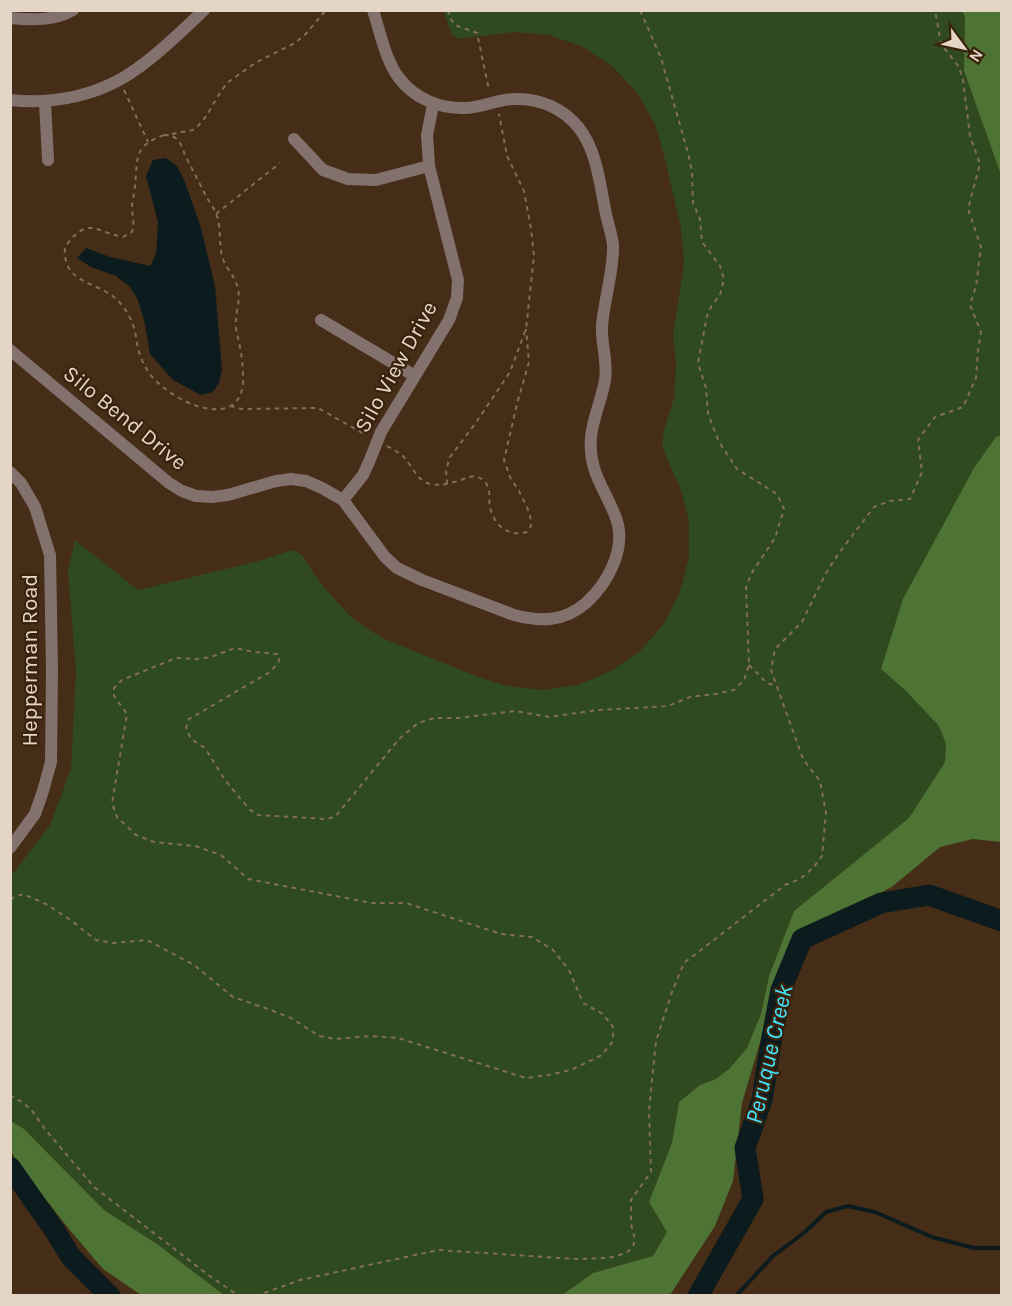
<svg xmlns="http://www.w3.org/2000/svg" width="1012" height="1306" font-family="Karla,sans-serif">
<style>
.green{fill:#2f4a1e}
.forest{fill:#4d7435}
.water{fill:#0c1b1d}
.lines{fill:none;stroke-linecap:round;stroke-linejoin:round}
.stream{stroke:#0c1b1d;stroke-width:4}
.river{stroke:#0c1b1d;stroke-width:21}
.path{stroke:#826e5b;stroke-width:2;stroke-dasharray:4.5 4.5;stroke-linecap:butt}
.minor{stroke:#83716e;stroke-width:12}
.labels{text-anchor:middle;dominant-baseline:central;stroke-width:4.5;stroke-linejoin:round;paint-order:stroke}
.street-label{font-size:22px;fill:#e4d5c7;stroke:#3a230c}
.water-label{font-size:24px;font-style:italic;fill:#42e3fd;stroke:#3a230c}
</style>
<rect width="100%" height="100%" fill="#452d17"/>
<path class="green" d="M444,11H962L965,17L964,71L1001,175V435L996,437L881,669L905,690L939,726L946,744L945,762L909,818L794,911L769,976L761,1014L747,1048L730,1068L716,1079L700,1085L679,1102L672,1143L649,1202L667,1232L653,1256L593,1273L562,1295H224L157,1244L104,1210L24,1129L11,1121V876L50,825L71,769L76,672L68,571L75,540L138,590L255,562L293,550L302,555L314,574L329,593L352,618L382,638L476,676L507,686L542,690L578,685L611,671L640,651L664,624L680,592L689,557V521L680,487L667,459L662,445L664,430L674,398L676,363L673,336L684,263L681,228L664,155L655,124L637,93L613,67L583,47L549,35L514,32L458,39L451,34Z"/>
<path class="forest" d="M962,11H1001V175L964,71L965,17Z
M1001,435V842L973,839L940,847L893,886L828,923L797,930L780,975L742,1103L733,1181L715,1226L670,1295H562L593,1273L653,1256L667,1232L649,1202L672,1143L679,1102L700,1085L716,1079L730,1068L747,1048L761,1014L769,976L794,911L909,818L945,762L946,744L939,726L905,690L881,669L903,599L974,468L996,437Z
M11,1121L24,1129L104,1210L157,1244L224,1295H141L103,1269L69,1229L17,1163L11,1150Z"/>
<path class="water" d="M166,158L177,166L185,182L201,228L215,286L222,370L219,383L213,392L201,395L173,380L150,354L145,324L138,300L130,287L116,276L91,267L77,258L86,248L110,257L150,266L156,254L158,222L146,176L153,160Z"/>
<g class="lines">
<path class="stream" d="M736,1296L773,1256L805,1232L826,1212L848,1206L875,1212L932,1237L974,1248H1002"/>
<path class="river" d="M10,1167L55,1231L71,1257L110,1296
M698,1296L753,1199L745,1148L762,1100L772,1037L781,990L802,939L881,903L929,895L1002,921"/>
<path class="path" d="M448,10C452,30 462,26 477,33L489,90
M124,90L148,142
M172,134L193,130L198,126L207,115L218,96L227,83L255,63L293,44L304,36L326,10
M164,135C169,135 173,136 177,139C181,143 183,150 185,155C192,169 199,182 206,196C209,202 215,209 217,216C221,228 219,243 222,256C225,268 236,277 238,289C241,302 234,316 236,329C237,335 239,341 240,347C242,357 243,368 243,379C243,420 204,412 179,398C153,383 140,367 136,337C134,323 126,307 115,298C95,281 62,283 65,247C88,215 95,232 123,237L132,232C135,223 132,216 132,208C132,200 135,192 135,184C138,156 134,146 164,135Z
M216,214L280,163
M230,406L242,409L318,408L366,435
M387,446C392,449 398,452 403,456C412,465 417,482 431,484C439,486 447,484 454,482C465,480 474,471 484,481C493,489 487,501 491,511C496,527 510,537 527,532L531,526L530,514L520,493L510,477L504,460L517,404L529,362L526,329
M447,484L446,470L450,457L475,424L510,372L526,329L534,256L531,229L524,191L507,156L499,114
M749,665L767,683L777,686
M10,899L23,894L46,904L69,919L96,940L113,943L147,940L194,965L233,997L268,1009L291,1018L319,1036L336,1039L370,1036L398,1038L526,1078L548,1075L571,1070L602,1055L613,1041V1027L603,1014L583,1003L569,970L553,950L532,937L501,934L406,903H372L248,879L221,855L195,846L154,842L136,835L117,817L112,803L127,714L114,696V688L122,680L176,658L196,659L211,657L235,648L254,652L277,654L280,657L278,663L270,672L189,719L186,728L191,739L205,748L225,780L249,809L258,815L326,819L335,817L399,739L418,723L434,718H458L515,711L549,717L598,710L668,706L690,697L715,694L734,690L744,680L749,665L746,588L751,574L775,538L784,509L777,494L737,469L719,442L708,414L706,388L698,363L707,316L712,305L720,295L724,279L720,266L702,242L700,219L693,203L692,172L688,153L661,58L640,10
M10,1095L25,1104L33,1112L44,1128L94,1187L207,1274L239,1296
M256,1296L300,1280L438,1250L576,1259L609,1258L626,1253L633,1247L635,1239L631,1224V1200L651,1172L649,1110L656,1041L672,992L684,963L785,885L800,879L813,868L822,856L826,813L820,781L803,759L771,670L775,649L802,622L826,573L839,553L874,507L890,501L910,499L922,472L918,440L935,417L963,407L976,378L978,351L981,332L970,305L976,286L981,247L968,209L980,164L970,136L963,80L959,67L941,44L935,10"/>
<path class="minor" d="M10,18C31,20 55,21 73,10
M10,100C54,105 102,95 138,68C162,51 183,30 204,10
M45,102L48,160
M294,139L323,170L348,179L376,180L429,166
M321,320L415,376
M10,350L169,483L182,491L196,496L212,497L228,495L276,481L291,479L306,481L322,488L343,500L385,557L397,568L422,580L514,615C540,622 564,622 586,603C608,583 627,548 616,518C605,488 588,472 591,437C593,417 602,399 605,380C608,363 601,343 602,326C604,300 614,270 613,245C612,235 608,224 606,214C600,185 597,151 579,128C564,109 540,98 515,99C499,99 483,107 466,108C440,109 415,99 399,78C385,59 380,32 373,10
M10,472L21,483L35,507L50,555L52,670L51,762L43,791L35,814L10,848
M343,500L363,475L369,462L381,432L449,320L457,298L458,280L429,166L427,135L433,105"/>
</g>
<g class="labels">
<g class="street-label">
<text transform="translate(396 367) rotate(-61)">Silo View Drive</text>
<text transform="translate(125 418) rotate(39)">Silo Bend Drive</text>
<text transform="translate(30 660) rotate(-90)">Hepperman Road</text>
</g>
<g class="water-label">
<text transform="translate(769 1054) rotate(-77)">Peruque Creek</text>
</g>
</g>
<rect width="1012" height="1306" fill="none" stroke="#e4d5c7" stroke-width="24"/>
<g transform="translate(964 48) rotate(123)" stroke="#3a230c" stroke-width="4.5" paint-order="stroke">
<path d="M0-4.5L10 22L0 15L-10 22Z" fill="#e4d5c7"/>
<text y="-9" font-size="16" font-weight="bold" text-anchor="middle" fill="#e4d5c7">N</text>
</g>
</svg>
